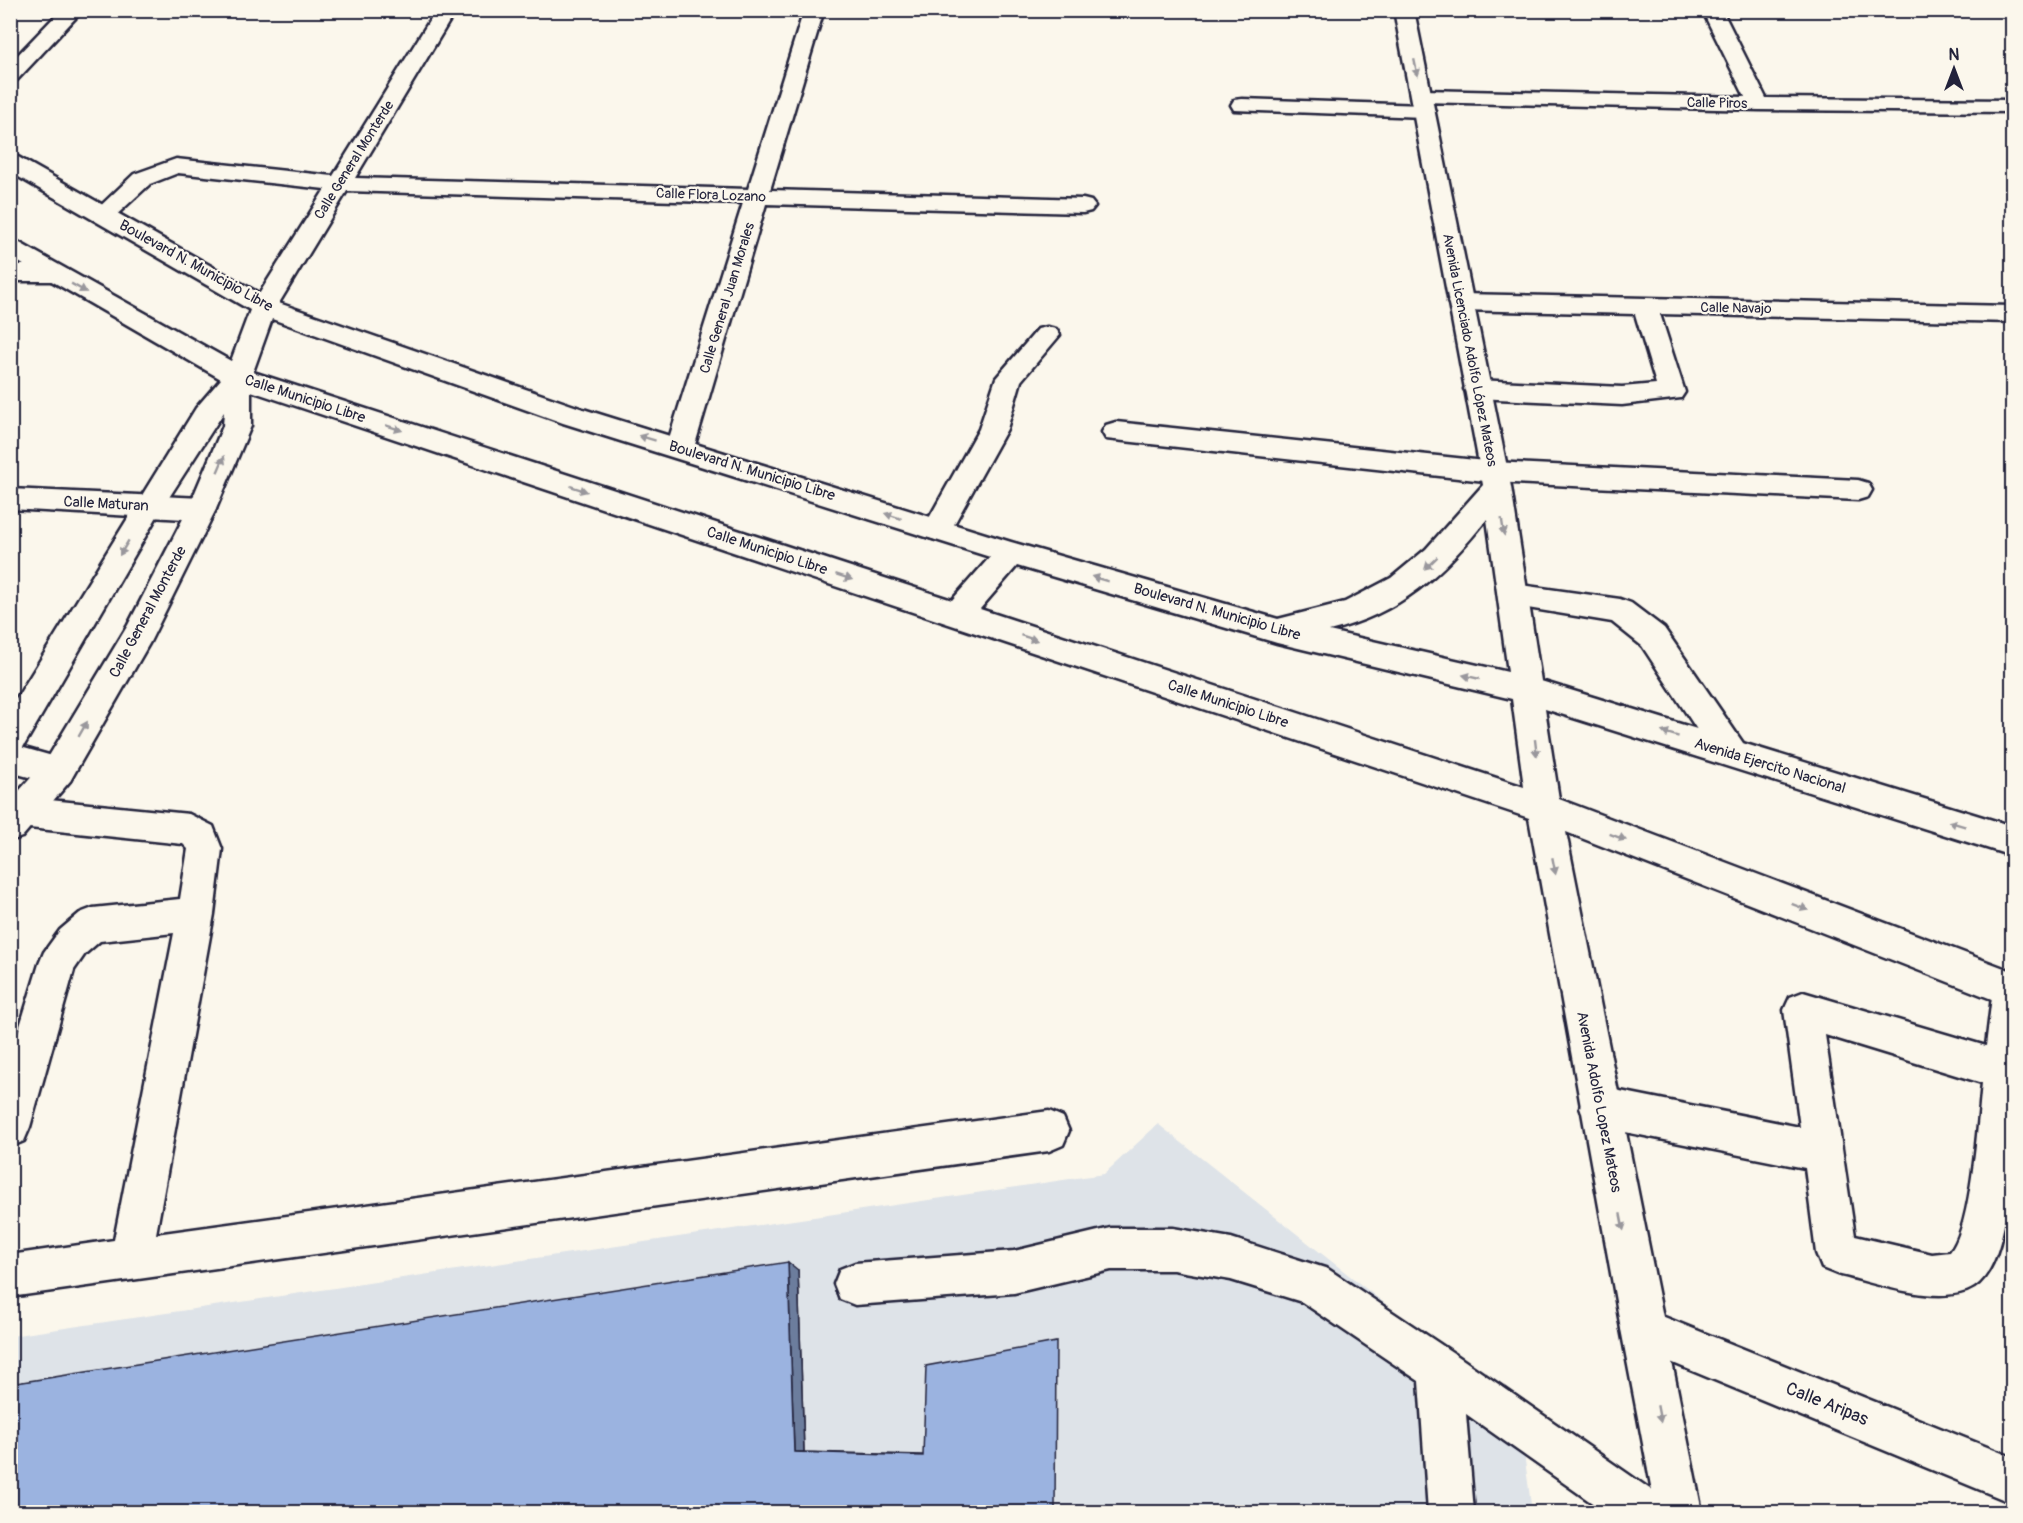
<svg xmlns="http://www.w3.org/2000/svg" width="2023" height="1523" font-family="Pangolin,sans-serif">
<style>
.built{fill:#dee3e8}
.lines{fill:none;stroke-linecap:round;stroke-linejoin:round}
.minor-casing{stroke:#22223b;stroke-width:5}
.major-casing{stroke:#22223b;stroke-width:5}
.minor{fill:#fbf7ec;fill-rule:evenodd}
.major{fill:#fbf7ec;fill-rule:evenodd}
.wall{fill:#859ac1;stroke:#22223b;stroke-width:1.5}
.shaded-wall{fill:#6c7d9d;stroke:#22223b;stroke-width:1.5}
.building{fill:#9bb3e0;stroke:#22223b;stroke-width:1.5}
.oneway{fill:#99979c}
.labels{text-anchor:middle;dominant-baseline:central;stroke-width:4.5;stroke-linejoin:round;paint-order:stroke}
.far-street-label{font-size:14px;fill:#22223b;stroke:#fbf7ec}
.street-label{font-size:15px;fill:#22223b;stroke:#fbf7ec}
.near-street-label{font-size:18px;fill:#22223b;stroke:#fbf7ec}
</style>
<rect width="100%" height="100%" fill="#fbf7ec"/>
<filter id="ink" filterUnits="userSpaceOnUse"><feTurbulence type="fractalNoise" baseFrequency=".0167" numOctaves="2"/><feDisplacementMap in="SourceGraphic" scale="12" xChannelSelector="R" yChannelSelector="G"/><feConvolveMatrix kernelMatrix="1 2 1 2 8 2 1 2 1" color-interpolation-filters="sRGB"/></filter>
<g filter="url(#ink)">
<path class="built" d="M1158,1124L1518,1409L1532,1512H11V1336L1104,1174Z"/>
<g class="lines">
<defs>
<path id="minor" d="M61,10H83L17,80L10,82V63Z
M436,10H456L355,178L748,189L804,10H824L770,190L1083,199L1091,201L1095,206L1091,211L1083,213L766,204L694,448L690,455L680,458L670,455L666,448L743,203L347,191L273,313L264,315L255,313L251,307L325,189L178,173L150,184L111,220L103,222L95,220L91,215L134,174L176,159L333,176Z
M1702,10H1722L1766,98L2012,100V112L1759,110L1422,102L1414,101L1411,96L1414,91L1422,90L1745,97Z
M1242,99L1424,105L1432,106L1435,111L1432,116L1424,117L1234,110L1231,105L1234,100Z
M10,265H53L62,268L65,273L62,278L53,281H10Z
M1460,294L2012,306V322L1660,314L1685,392L1681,398L1622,405L1477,398L1468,395L1464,389L1468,383L1477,380L1622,387L1656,384L1635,314L1460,310L1451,308L1448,302L1451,296Z
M1047,327L1056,329L1060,335L1021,381L1007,429L947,537L937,540L927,537L923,529L979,429L996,378L1038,329Z
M1116,422L1494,462L1858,480L1868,483L1872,490L1868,497L1858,500L1494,482L1106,439L1102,432L1106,425Z
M10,489L202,498L212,502L216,509L212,516L202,520L10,509Z
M1514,584L1620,599L1631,603L1664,628L1743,743L1747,753L1743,763L1731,767L1719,763L1642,646L1612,622L1503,604L1499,596L1503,588Z
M10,744L70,761L75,771L70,781L58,785L10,772Z
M10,796L189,814L213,826L222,849L214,914L156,1234L1049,1111L1063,1117L1069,1131L1063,1145L1049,1151L10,1297V1255L114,1240L174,933L100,941L85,954L74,970L30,1127L24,1141L10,1147V1059L39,964L44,952L60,930L80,913L93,908L180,899L188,849L183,844L10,826Z
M2011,970C2016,982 2012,1026 2012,1042C2012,1095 2021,1256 1974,1287C1941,1308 1873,1282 1837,1274L1822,1268L1816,1253L1805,1168L1600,1127L1586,1121L1580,1107L1586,1093L1600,1087L1800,1127L1784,1010L1790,997L1803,992L1986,1046L1993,988L1998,975ZM1825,1035L1982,1083C1978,1120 1972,1227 1950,1252L1932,1254L1855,1236Z
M1111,1228H1173L1231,1238L1328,1269L1455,1354L1660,1496L1667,1512H1605L1466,1414L1474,1512H1428L1419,1381L1302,1302L1231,1280L1173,1270H1111L1014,1293L855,1305L840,1299L834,1284L840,1269L855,1263L1014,1251Z
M1642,1308L2012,1457V1503L1627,1344L1621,1329L1627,1314Z"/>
<path id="major" d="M1394,10H1414L1511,487L1541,681L2012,826V856L1545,709L1559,799L2012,971V1007L1566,832L1702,1512H1656L1621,1329L1529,818L251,391V426L216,509L150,642L70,781L22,837L10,841V801L46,761L128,625L188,509L223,426L224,412L159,513L22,749L10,753V709L196,408L221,379L10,257V240L18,242L231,361L250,310L10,172V155L18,157L273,301L583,409L1011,542L1278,619L1345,602L1391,578L1426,549L1483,485ZM272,319L563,423L990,557L952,600L253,372ZM1487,519L1508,672L1329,631C1401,613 1442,575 1487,519ZM1017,566L1277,643L1512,699L1524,787L980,609Z"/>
</defs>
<use href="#minor" class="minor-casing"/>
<use href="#major" class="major-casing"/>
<use href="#minor" class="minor"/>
<use href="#major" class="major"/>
</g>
<path class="wall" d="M798,1270L804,1452L923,1455L1055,1512H10Z"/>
<path class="shaded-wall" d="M788,1262L798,1270L804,1452H794Z"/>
<path class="building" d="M788,1262L794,1452L923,1456L926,1366L1056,1342L1055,1512H10V1384Z"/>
<defs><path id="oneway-solid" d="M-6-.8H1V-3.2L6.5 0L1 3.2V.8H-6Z" transform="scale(1.5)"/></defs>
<g class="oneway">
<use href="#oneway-solid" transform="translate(1416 68) rotate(78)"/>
<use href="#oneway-solid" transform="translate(79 288) rotate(29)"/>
<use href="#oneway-solid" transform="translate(394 428) rotate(18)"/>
<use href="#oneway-solid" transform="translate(647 438) rotate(-163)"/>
<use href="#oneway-solid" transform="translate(221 464) rotate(-67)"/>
<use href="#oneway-solid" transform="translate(579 489) rotate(18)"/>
<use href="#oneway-solid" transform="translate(893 516) rotate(-162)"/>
<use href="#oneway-solid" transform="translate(1503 527) rotate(81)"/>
<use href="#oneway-solid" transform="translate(124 548) rotate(121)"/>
<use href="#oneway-solid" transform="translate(1431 563) rotate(136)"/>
<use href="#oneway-solid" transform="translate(844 577) rotate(18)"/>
<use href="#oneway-solid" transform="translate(1100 579) rotate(-164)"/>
<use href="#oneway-solid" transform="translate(1029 638) rotate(18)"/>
<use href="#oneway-solid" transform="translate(1471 677) rotate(-167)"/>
<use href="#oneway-solid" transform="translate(83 729) rotate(-60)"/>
<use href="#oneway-solid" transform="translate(1670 734) rotate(-163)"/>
<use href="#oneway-solid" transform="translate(1536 748) rotate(83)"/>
<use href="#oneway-solid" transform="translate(1957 824) rotate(-163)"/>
<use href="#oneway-solid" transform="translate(1618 837) rotate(21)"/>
<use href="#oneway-solid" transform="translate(1554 866) rotate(79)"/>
<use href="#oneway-solid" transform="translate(1800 907) rotate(21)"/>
<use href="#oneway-solid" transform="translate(1622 1222) rotate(79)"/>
<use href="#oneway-solid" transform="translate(1659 1414) rotate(79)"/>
</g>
</g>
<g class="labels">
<g class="far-street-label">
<text transform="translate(1717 103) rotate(1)">Calle Piros</text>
<text transform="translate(354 160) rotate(-58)">Calle General Monterde</text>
<text transform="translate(711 195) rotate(2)">Calle Flora Lozano</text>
<text transform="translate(727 298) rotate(-73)">Calle General Juan Morales</text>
<text transform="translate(1736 308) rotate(1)">Calle Navajo</text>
<text transform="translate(1470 350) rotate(79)">Avenida Licenciado Adolfo López Mateos</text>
</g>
<g class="street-label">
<text transform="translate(196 266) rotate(29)">Boulevard N. Municipio Libre</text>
<text transform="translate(305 399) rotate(18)">Calle Municipio Libre</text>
<text transform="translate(752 471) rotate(17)">Boulevard N. Municipio Libre</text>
<text transform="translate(106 504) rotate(3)">Calle Maturan</text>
<text transform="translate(767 551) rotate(18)">Calle Municipio Libre</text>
<text transform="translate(148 612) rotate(-62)">Calle General Monterde</text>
<text transform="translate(1217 612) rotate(16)">Boulevard N. Municipio Libre</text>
<text transform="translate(1228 704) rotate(18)">Calle Municipio Libre</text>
<text transform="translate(1770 766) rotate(17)">Avenida Ejercito Nacional</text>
<text transform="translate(1599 1102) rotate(79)">Avenida Adolfo Lopez Mateos</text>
</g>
<g class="near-street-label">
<text transform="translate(1827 1404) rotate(22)">Calle Aripas</text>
</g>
</g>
<rect width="2023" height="1523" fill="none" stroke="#fbf7ec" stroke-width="36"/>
<rect x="18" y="18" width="1987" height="1487" fill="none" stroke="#22223b" stroke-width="2" filter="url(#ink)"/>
<g transform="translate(1954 69)" stroke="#fbf7ec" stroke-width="4.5" paint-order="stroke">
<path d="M0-4.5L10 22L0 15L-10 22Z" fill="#22223b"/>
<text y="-9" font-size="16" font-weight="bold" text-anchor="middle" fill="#22223b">N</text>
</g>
</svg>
